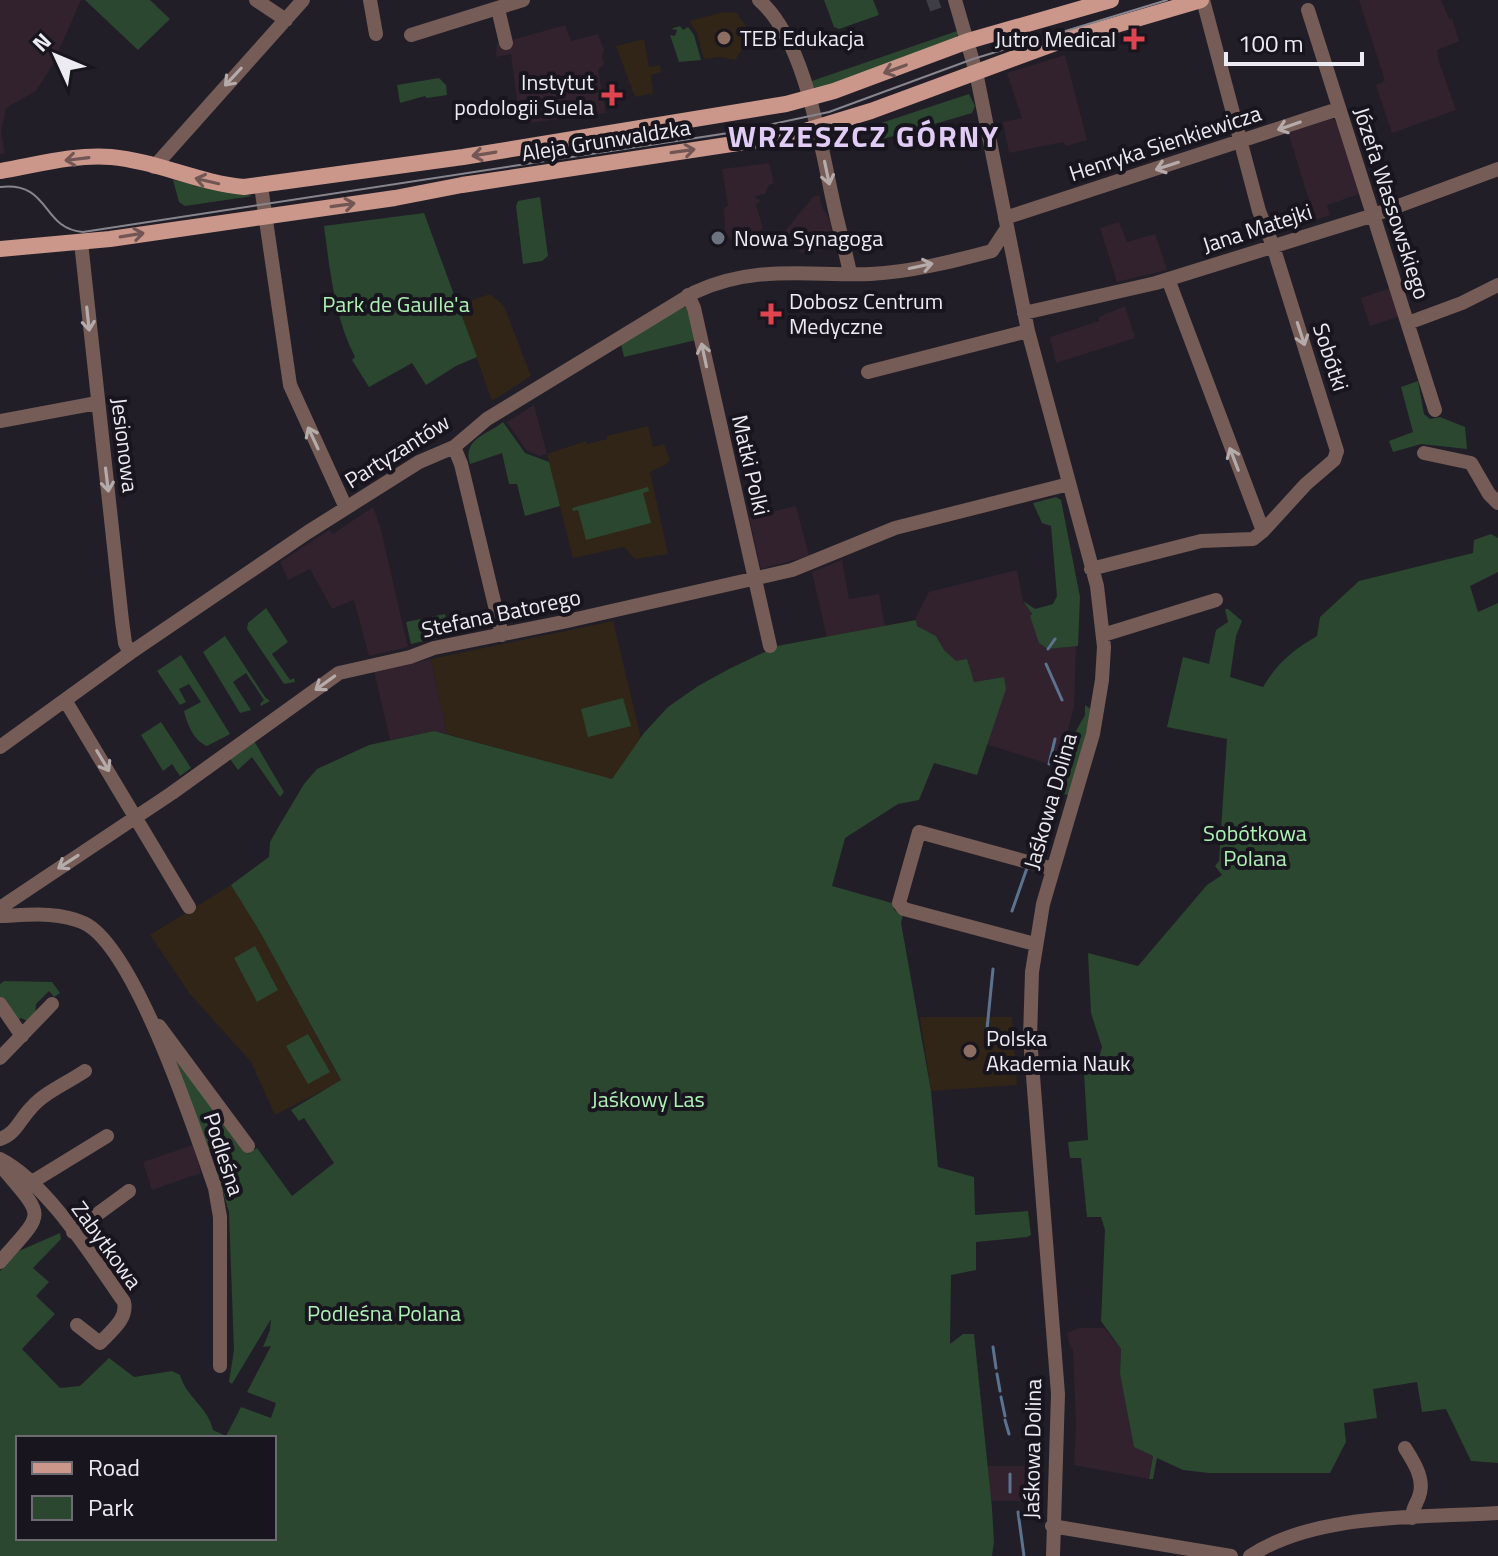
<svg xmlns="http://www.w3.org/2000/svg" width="1498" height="1556" font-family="'Titillium Web',sans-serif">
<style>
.commercial{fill:#31222d}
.education{fill:#302517}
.green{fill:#2b472f;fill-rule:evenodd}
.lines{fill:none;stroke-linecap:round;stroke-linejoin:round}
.stream{stroke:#5b738f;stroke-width:3}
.minor-tunnel{stroke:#3f3d46;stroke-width:14;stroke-dasharray:14 7;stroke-linecap:butt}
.minor{stroke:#755c56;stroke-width:14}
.major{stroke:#cb978b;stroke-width:16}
.tram{stroke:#87858d;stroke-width:2}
.oneway{stroke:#725654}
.oneway2{stroke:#b6abab}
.education-dot{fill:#8d6e63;stroke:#18151e;stroke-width:3}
.health-dot{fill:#e0444e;stroke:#18151e;stroke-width:3}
.worship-dot{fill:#6b7280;stroke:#18151e;stroke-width:3}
.labels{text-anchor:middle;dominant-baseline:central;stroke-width:8;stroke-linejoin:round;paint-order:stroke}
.poi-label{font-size:22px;fill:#ecebf1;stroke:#18151e;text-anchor:start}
.street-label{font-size:22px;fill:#ecebf1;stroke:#18151e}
.park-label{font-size:22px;fill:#adf1b4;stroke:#18151e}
.district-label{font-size:30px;font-weight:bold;letter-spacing:2px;fill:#e1ccf5;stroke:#18151e}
</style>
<rect width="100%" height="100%" fill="#211e28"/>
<path class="commercial" d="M0,0H81L53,64L36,91L6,108L1,132L4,148V154H0Z
M1359,0H1441L1449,19L1452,18L1459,41L1437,50L1439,62L1456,110L1392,133L1376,85L1385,81Z
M565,25L571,41L598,34L604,50L602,56L604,64L598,70L606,113L520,124L511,54L496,57L497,44Z
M1065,55L1087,140L1067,146L1063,142L1009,153L1003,122L1022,118L1007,73Z
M1330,117L1336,121L1359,194L1327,205L1330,215L1315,220L1288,132Z
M769,163L774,183L769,185L765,194L755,196L756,199H759L760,202L756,204L763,229L736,247L725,231L724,208L728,206L722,169Z
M819,195L822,207L830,221L836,248L803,253L790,247L779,238L813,197Z
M1119,222L1127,242L1155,234L1167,270L1117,282L1100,228Z
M1391,288L1400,316L1370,326L1361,298Z
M1125,306L1135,338L1056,363L1050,337L1099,321V317Z
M534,405L547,454L539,456L526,450L507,422Z
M796,506L809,556L761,569L749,517Z
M373,507L380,526L408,647L369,656L354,600L332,609L310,569L288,580L280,562L329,530L333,534Z
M842,560L849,599L879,594L885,626L827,638L812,572Z
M1017,570L1023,602L1029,610L1048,649L1076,646L1074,707L1058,767L986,744L1006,689L1003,677L974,682L944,650L936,636L917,626L916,617L929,592Z
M431,659L447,734L434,731L390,740L374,671Z
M193,1145L201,1173L152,1190L143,1162Z
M1079,1328H1104L1121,1349L1120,1374L1134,1446L1153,1456L1149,1479L1074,1465L1076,1424L1073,1349L1070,1347L1067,1333Z
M986,1466H1039L1040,1501H990Z"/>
<path class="education" d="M724,12L737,13L752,35L735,60L721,57L704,59L696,31L689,21Z
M644,39L649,67L660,65L661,72L651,75L653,93L635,97L616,46Z
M490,294L504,306L531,376L492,401L458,305Z
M648,426L653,447L664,444L670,460L667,464L650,472L668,554L635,559L624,547L573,558L547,454L586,441L587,444L607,439V436Z
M613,621L641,738L612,780L447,734L431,659Z
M231,885L260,932L341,1081L275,1115L251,1062L190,994L150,935Z
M920,1017H1012L1017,1085L931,1091Z"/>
<path class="green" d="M85,0H150L170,19L138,50Z
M824,0H873L879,15L839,29L834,27Z
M680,26L683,30L688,27L694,35L701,60L679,62L670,35L675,36L677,30L671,29Z
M960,30L956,38L822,88H815L809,82Z
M439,78L446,85L447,95L427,98L425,96L400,103L397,85Z
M969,94L975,106L972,113L883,139L878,124Z
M173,180L253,196L185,206L179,202Z
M540,197L548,256L542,261L523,264L516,206L518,201Z
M424,213L477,357L456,366L426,385L412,363L369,387L352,360L355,357C334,316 330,270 324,226Z
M682,306L689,309L696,340L624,357L621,344Z
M1418,381L1424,414L1430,419L1440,417L1465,427L1467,449L1421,444L1393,452L1389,441L1413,432L1401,387Z
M503,422L525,453L549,462L560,506L525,516L517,484H509L502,453L470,464C462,439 487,435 503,422Z
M648,487L649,491L643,493L651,523L586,540L578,510L573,511L572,508Z
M1056,497L1061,500L1080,597L1078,646L1048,649L1039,643L1030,616L1032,614L1023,601L1035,609L1053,604L1057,596L1051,526L1042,523L1033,503Z
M1491,534L1498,538V572L1470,586L1478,612L1498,603V1463L1471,1461L1446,1409L1422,1412L1417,1382L1373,1389L1377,1418L1344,1423L1346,1442L1330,1473H1209L1183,1470L1157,1458L1153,1479H1149L1153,1456L1134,1447L1120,1374L1121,1349L1101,1321L1105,1230L1101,1217H1087L1081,1158H1070L1068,1142L1088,1140L1084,1073L1089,1072L1088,1061L1099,1058L1102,1047L1091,1013L1088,953L1138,966L1207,885L1222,875L1215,866L1219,861L1227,739L1167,727L1183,657L1209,664L1216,630L1228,622L1225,609H1228L1242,621L1236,636L1230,677L1263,687C1277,663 1293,650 1317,636L1320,617L1359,581L1473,553L1474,540Z
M266,608L288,642L272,654L290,680L294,678L295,682L284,684L247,629L248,623Z
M445,614L450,635L411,644L406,622Z
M916,620L917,626L936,636L944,650L956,661L967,659L974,682L1004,677L1006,689L977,775L934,763L919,800L898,804L845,838L832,886L892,903L894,910L903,914L901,923L931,1091L938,1167L974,1177L975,1215L1028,1211L1031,1235L1027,1237L976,1242V1270L951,1275L950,1344L963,1334H974L992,1508L994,1542L992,1556H0V1271L19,1251L60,1233L61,1239L33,1268L49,1282L36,1296L55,1314L22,1349L60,1388L80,1386L109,1358L134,1377L172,1371L180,1375C186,1397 208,1407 213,1430L226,1436L241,1407L271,1418L276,1403L247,1392L271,1346L263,1347L270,1330L271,1319L232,1384L229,1382L234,1350L229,1212L217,1173L222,1169L213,1149L207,1150L164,1042L248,1154L257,1148L292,1196L334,1163L304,1118L299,1121L291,1110L341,1080L260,932L231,885L269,857L270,842L279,826L304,784L317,769L369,745L434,731L612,779L644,733L668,707L698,686L729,669L777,646ZM18,1438H274V1538H18Z
M225,636L265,697L270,701L261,706L260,704L264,700L246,673L233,682L251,710L240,713L203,652Z
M181,655L230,734L207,746C194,741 187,724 184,711L201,702L189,684L179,689L186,702L180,705L157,671Z
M623,698L631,726L588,737L581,709Z
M1085,705L1092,710L1071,793L1067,795L1062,793L1076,731L1085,715Z
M161,722L191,768L180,776L172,764L163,771L141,735Z
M254,741L284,792L280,797L252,757L238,770L230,759Z
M255,946L278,990L257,1002L234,958Z
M4,981L52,982L60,993L54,997L49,991L36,1004L35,1016L27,1021L21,1018L17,1021L0,998V984Z
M308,1034L330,1072L308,1084L286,1046Z"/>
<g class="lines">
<path class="stream" d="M1048,649L1055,639
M1046,664L1062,700
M1049,764L1055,739
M1012,911L1027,868
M987,1029L993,969
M993,1347L996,1368
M997,1374L1000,1391
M1001,1397L1005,1416
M1005,1420L1009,1434
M1010,1492V1474
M1018,1512L1024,1556"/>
<path class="minor-tunnel" d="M928,5L939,1"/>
<path class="minor" d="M256,0L286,20
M370,0L376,34
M759,0C805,40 820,142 833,201C838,225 845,249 850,273
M955,0L976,72L1028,331L1097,586L1104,647L1102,680L1093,734L1043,904L1032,972L1030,1038L1058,1394L1053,1556
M498,9L506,43
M1308,10L1435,410
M411,35L523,0
M154,167L303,0
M261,186L290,385L346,508
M1005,218L1338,109
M81,242L122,621L125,643L130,653
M1168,279L1263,531
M688,295L694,308L770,646
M1024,313L1156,283L1374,215L1498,169
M1408,323L1462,303L1498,285
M868,372L1028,331
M0,421L97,403
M454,447L461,464L502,635
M1424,453L1471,463L1489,494L1498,503
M1091,569L1201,541L1253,539L1263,531L1306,484L1334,460L1337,451L1273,246L1259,211L1203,0
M1103,635L1216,600
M65,700L189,907
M0,747L130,653L308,532L419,462L454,447L487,419L695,292C755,264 809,276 871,274C911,272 954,261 992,251L1007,228
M0,908L172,793L339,673L410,657L434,648L563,622L792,570L895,528L1069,484
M0,916C28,915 58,911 84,923C135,947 195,1131 215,1188L220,1217V1366
M1035,944L904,909L899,903L919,832L1053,869
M0,1004L22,1036
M159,1026L248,1146
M0,1058L52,1004
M0,1139C16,1134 20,1119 31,1108C45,1092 67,1083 85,1071
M0,1159C47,1183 93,1258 124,1302C128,1319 111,1331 100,1343L77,1325
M0,1165C46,1220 46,1209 0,1262
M32,1182L107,1136
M73,1232L129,1191
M1405,1448C1413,1461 1424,1477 1420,1493C1418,1503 1412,1507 1412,1518
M1052,1526L1231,1556
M1250,1556C1317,1512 1420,1518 1498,1513"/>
<path class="major" d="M0,171C36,165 74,154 111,157C156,161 199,183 244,187L463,157L786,104L834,91L968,41L1111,0
M0,249L110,239L395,198L462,185L792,135L871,111L1061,41L1201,0"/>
<path class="tram" d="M0,187C51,181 41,229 83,232L735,132L829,112L973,59L1167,0"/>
</g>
<defs><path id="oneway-shaft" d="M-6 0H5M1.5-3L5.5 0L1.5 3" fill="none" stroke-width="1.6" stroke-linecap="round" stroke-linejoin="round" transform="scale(2)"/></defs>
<g class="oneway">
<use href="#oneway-shaft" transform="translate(895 69) rotate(160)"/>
<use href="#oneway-shaft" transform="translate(683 151) rotate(-8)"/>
<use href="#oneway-shaft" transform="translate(484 154) rotate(171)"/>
<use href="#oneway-shaft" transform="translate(77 159) rotate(173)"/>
<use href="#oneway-shaft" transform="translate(207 181) rotate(-167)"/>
<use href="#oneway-shaft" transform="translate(343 205) rotate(-8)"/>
<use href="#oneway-shaft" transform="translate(132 235) rotate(-9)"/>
</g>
<g class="oneway2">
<use href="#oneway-shaft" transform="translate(233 77) rotate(133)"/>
<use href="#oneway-shaft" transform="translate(1289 126) rotate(161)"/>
<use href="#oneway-shaft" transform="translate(1167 166) rotate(162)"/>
<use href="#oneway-shaft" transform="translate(827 173) rotate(78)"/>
<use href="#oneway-shaft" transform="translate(921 266) rotate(-12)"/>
<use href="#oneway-shaft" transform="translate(88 319) rotate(84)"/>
<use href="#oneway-shaft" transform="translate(1301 334) rotate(72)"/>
<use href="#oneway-shaft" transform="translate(704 355) rotate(-102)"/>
<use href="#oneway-shaft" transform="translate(313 438) rotate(-115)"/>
<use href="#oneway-shaft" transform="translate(1234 459) rotate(-111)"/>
<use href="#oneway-shaft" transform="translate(107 480) rotate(83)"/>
<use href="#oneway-shaft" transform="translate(325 683) rotate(144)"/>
<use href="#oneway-shaft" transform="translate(103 761) rotate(59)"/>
<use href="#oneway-shaft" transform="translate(68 862) rotate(147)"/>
</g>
<g class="education-dot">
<circle cx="724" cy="38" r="8"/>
<circle cx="970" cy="1051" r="8"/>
</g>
<g class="health-dot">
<path d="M1130 27h8v8h8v8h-8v8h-8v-8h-8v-8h8z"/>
<path d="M608 83h8v8h8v8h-8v8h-8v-8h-8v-8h8z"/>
<path d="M767 302h8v8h8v8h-8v8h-8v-8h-8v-8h8z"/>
</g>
<circle class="worship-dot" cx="718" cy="238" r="8"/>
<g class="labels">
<g class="poi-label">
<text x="740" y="38">TEB Edukacja</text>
<text x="1116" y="39" text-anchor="end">Jutro Medical</text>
<text x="594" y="82" text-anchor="end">Instytut<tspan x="594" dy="25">podologii Suela</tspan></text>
<text x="734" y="238">Nowa Synagoga</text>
<text x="789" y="301">Dobosz Centrum<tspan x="789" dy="25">Medyczne</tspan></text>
<text x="986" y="1038">Polska<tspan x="986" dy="25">Akademia Nauk</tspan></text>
</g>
<g class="street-label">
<text transform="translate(606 140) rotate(-9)">Aleja Grunwaldzka</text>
<text transform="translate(1165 143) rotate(-18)">Henryka Sienkiewicza</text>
<text transform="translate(1392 203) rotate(72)">Józefa Wassowskiego</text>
<text transform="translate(1257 228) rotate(-18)">Jana Matejki</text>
<text transform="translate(1331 357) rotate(72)">Sobótki</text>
<text transform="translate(125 445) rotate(83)">Jesionowa</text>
<text transform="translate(397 451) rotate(-32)">Partyzantów</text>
<text transform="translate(751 465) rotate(77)">Matki Polki</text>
<text transform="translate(501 613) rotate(-12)">Stefana Batorego</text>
<text transform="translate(1050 801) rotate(-74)">Jaśkowa Dolina</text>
<text transform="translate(224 1154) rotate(72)">Podleśna</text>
<text transform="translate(107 1245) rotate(54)">Zabytkowa</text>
<text transform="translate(1032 1449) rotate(-89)">Jaśkowa Dolina</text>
</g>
<g class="park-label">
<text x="396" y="304">Park de Gaulle'a</text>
<text x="1255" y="833">Sobótkowa<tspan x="1255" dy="25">Polana</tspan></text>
<text x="648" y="1099">Jaśkowy Las</text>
<text x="384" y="1313">Podleśna Polana</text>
</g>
<g class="district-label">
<text x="864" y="136">WRZESZCZ GÓRNY</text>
</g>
</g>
<rect x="16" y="1436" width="260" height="104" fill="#18151e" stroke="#6d6b72" stroke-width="2"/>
<rect x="32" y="1462" width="40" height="12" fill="#cb978b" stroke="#6d6b72" stroke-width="2"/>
<text x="88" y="1476" font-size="24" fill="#ecebf1">Road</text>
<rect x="32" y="1496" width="40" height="24" fill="#2b472f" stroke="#6d6b72" stroke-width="2"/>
<text x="88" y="1516" font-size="24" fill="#ecebf1">Park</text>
<g transform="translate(56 56) rotate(314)" stroke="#18151e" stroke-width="6" paint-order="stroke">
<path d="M0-6L14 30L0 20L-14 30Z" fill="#ecebf1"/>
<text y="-12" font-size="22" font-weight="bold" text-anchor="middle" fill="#ecebf1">N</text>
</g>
<path d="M1226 52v12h136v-12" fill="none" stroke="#ecebf1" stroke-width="4"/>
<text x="1238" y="52" font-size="24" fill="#ecebf1" stroke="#18151e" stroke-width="6" paint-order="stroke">100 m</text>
</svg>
